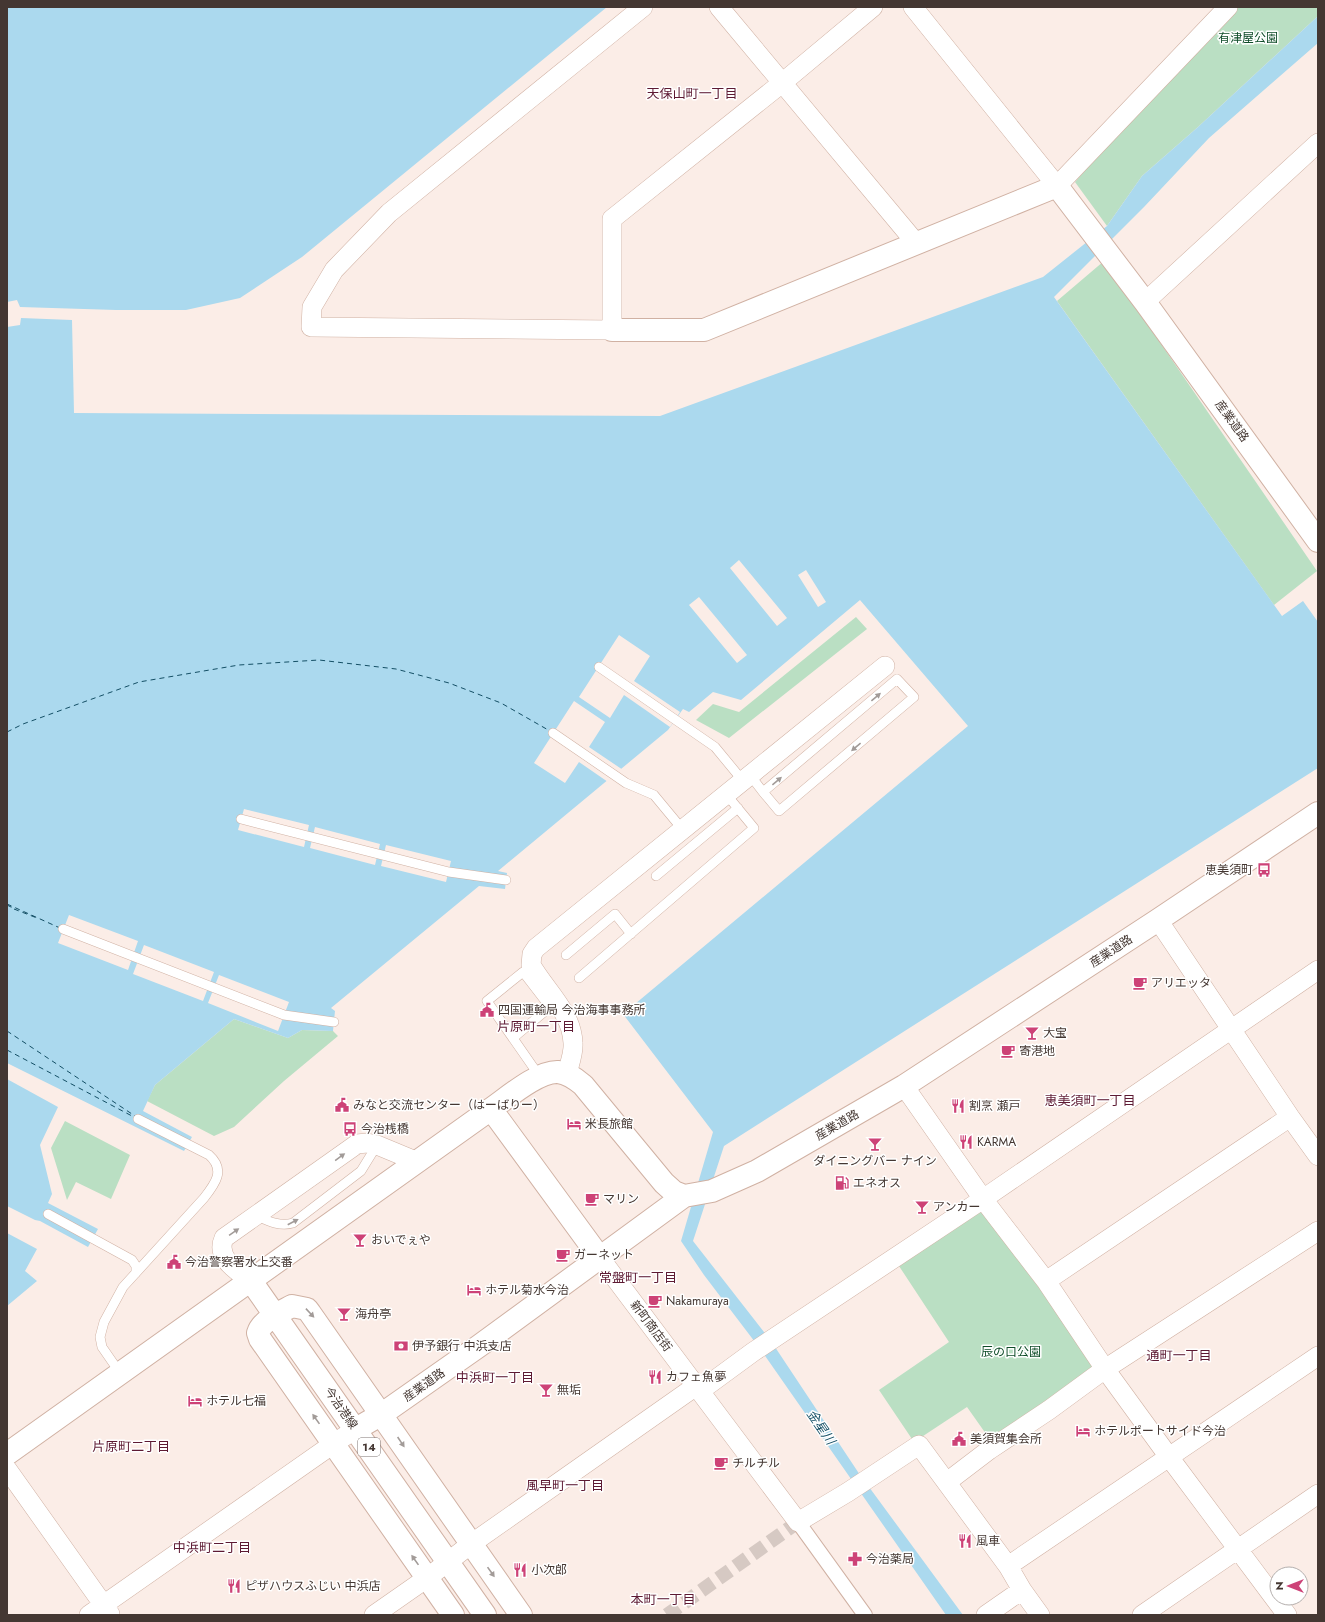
<svg xmlns="http://www.w3.org/2000/svg" width="1325" height="1622" font-family="Jost,'Noto Sans JP',sans-serif">
<style>
.green{fill:#badfc3}
.water{fill:#abd9ee}
.pier{fill:#fbede7}
.lines{fill:none;stroke-linecap:round;stroke-linejoin:round}
.ferry{stroke:#144f65;stroke-width:1;stroke-dasharray:5 4;stroke-linecap:butt}
.pedestrian-tunnel{stroke:#d6c9c3;stroke-width:14;stroke-dasharray:14 7;stroke-linecap:butt}
.service-casing{stroke:#d0b1a3;stroke-width:10}
.pedestrian-casing{stroke:#d0b1a3;stroke-width:16}
.minor-casing{stroke:#d0b1a3;stroke-width:20}
.tertiary-casing{stroke:#d0b1a3;stroke-width:24}
.primary-casing{stroke:#d0b1a3;stroke-width:24}
.service{stroke:#fff;stroke-width:9}
.pedestrian{stroke:#fff;stroke-width:14}
.minor{stroke:#fff;stroke-width:19}
.tertiary{stroke:#fff;stroke-width:22}
.primary{stroke:#fff;stroke-width:22}
.oneway{fill:#a29b98}
.labels{text-anchor:middle;dominant-baseline:central;stroke-width:3;stroke-linejoin:round;paint-order:stroke}
.shield{fill:#fff;stroke:#7c7370;stroke-width:1}
.shield-label{font-size:11px;font-weight:bold;fill:#443732}
.park-label{font-size:12px;fill:#0e4c28;stroke:#fff}
.street-label{font-size:12px;fill:#443732;stroke:#fff}
.poi-label{font-size:12px;fill:#443732;stroke:#fff;text-anchor:start}
.neighbourhood-label{font-size:13px;fill:#5d1a33;stroke:#fff}
.water-label{font-size:13px;font-style:italic;fill:#144f65;stroke:#fff}
</style>
<rect width="100%" height="100%" fill="#fbede7"/>
<path class="green" d="M1235,7H1318V16L1198,127L1142,176L1107,226L1075,182L1131,117Z
M1104,261L1317,571L1274,605L1057,301Z
M856,617L867,629L729,738L696,720L713,704L739,712Z
M234,1019L288,1038L302,1030L333,1031L338,1036L284,1081L234,1127L214,1136L147,1101L155,1085Z
M65,1121L130,1155L111,1199L76,1182L67,1200L51,1148Z
M983,1207L1098,1367L991,1441L967,1407L914,1442L879,1390L949,1342L899,1266Z"/>
<path class="water" d="M7,7H607L302,257L240,298L186,310H116L20,307L17,300L7,302Z
M1318,16V43L1209,138L1144,207L1054,297L1282,616L1303,601L1318,622V768L724,1146L693,1241L771,1341L858,1472L963,1615H946L761,1350L704,1275L681,1241L713,1132L623,1014L968,726L860,600L741,700L713,692L689,712L683,709L668,730L498,871L507,873L505,889L479,886L331,1008L335,1011L333,1031L302,1030L288,1038L234,1019L155,1085L143,1111L192,1137L184,1151L7,1063V327L20,325L21,318L72,320L74,413L660,416L1043,277L1107,226L1142,176L1198,127Z
M7,1079L58,1107L40,1145L52,1194L48,1203L98,1229L88,1247L40,1221L35,1220L7,1206Z
M7,1233L37,1249L25,1271L37,1281L7,1306Z"/>
<path class="pier" d="M739,560L787,618L777,626L730,568Z
M806,570L826,602L818,607L798,575Z
M699,597L747,655L737,663L689,605Z
M619,635L650,656L634,681L680,712L670,727L624,695L610,718L579,697Z
M574,701L605,722L589,747L623,770L608,782L579,762L565,783L534,763Z
M244,809L309,825L304,847L238,830Z
M315,827L380,844L375,865L310,848Z
M386,845L451,861L446,882L381,866Z
M69,915L138,941L128,970L58,943Z
M144,945L214,972L203,1001L133,974Z
M219,975L289,1002L278,1031L208,1003Z"/>
<g class="lines">
<path class="ferry" d="M7,732L23,724L139,682L239,665L319,660L396,669L449,683L501,703L550,731
M7,904L60,928
M7,905L15,909
M14,909L37,918
M7,1031L135,1116
M7,1050L132,1116"/>
<path class="pedestrian-tunnel" d="M667,1615L798,1522"/>
<defs>
<path id="service" d="M599,667L715,747L743,781
M553,733L626,783L654,795L683,830
M750,775L763,792L897,679L914,697L779,811L763,792
M241,819L449,872L506,880
M656,876L738,808
M63,929L284,1015L334,1022
M566,955L615,914L631,934
M579,978L754,828L726,794
M513,1038L550,1007L523,972L487,1001L540,1077
M48,1214L132,1260L136,1266V1273
M257,1216C268,1221 280,1227 293,1223L361,1171L377,1145
M120,1373L102,1347L100,1337L104,1322L123,1287L204,1198C215,1184 226,1170 209,1155L138,1119"/>
<path id="pedestrian" d="M798,1522L865,1615"/>
<path id="minor" d="M643,7L389,213L334,270L312,307L311,327L612,330V219L782,83L873,7
M719,7L916,243
M913,7L1057,186L1228,7
M1145,302L1318,143
M1158,920L1290,1117L1318,1156
M567,1074C569,1065 574,1053 573,1043C572,1012 545,990 531,965L532,954L536,948L885,666
M904,1086L983,1199L1046,1281L1105,1369L1169,1457L1287,1615
M600,1258L798,1522L848,1492L919,1445L1008,1566L1022,1590L1040,1615
M251,1281C237,1271 215,1258 224,1238L357,1144L367,1143L377,1145L418,1162
M1046,1281L1290,1117
M7,1469L110,1614
M947,1482L989,1450L1049,1410L1105,1369L1318,1231
M1008,1566L1318,1356
M89,1615L336,1442L356,1429
M374,1615L427,1578L471,1544L696,1386L708,1385L753,1352L983,1199L1318,970
M986,1615L1022,1590
M1142,1615L1318,1494"/>
<path id="tertiary" d="M612,330H704L1057,186L1145,302L1318,541
M491,1109L600,1258
M356,1429L382,1414L479,1346L684,1196L712,1191L757,1171L904,1086L1158,920L1318,813
M7,1454L491,1109C507,1098 538,1071 558,1072C568,1073 576,1079 583,1085L664,1183L674,1192L684,1196"/>
<path id="primary" d="M251,1281L485,1615
M453,1615L260,1339L258,1333C262,1320 281,1312 292,1306L307,1309L310,1313L521,1615"/>
</defs>
<use href="#service" class="service-casing"/>
<use href="#pedestrian" class="pedestrian-casing"/>
<use href="#minor" class="minor-casing"/>
<use href="#tertiary" class="tertiary-casing"/>
<use href="#primary" class="primary-casing"/>
<use href="#service" class="service"/>
<use href="#pedestrian" class="pedestrian"/>
<use href="#minor" class="minor"/>
<use href="#tertiary" class="tertiary"/>
<use href="#primary" class="primary"/>
</g>
<defs><path id="oneway-solid" d="M-6-.8H1V-3.2L6.5 0L1 3.2V.8H-6Z"/></defs>
<g class="oneway">
<use href="#oneway-solid" transform="translate(876 697) rotate(-40)"/>
<use href="#oneway-solid" transform="translate(856 747) rotate(140)"/>
<use href="#oneway-solid" transform="translate(777 781) rotate(-40)"/>
<use href="#oneway-solid" transform="translate(340 1157) rotate(-36)"/>
<use href="#oneway-solid" transform="translate(293 1222) rotate(-28)"/>
<use href="#oneway-solid" transform="translate(234 1232) rotate(-35)"/>
<use href="#oneway-solid" transform="translate(310 1313) rotate(47)"/>
<use href="#oneway-solid" transform="translate(316 1419) rotate(-125)"/>
<use href="#oneway-solid" transform="translate(401 1442) rotate(56)"/>
<use href="#oneway-solid" transform="translate(415 1560) rotate(-125)"/>
<use href="#oneway-solid" transform="translate(491 1572) rotate(55)"/>
</g>
<defs>
<symbol id="bus-bare" viewBox="-9 -9 18 18"><path d="M-5-6H5V4H4V6H2V4H-2V6H-4V4H-5ZM-3.5-4V0h7V-4ZM-3.5 1.2v1.5H-2V1.2ZM2 1.2v1.5H3.5V1.2Z" fill="#cd4277" stroke="#fff" stroke-width="2.5" paint-order="stroke"/></symbol>
<symbol id="cafe-bare" viewBox="-9 -9 18 18"><path d="M-5.5-4.5H6V0H3Q3 3.5 0 3.5H-2.5Q-5.5 3.5-5.5 0ZM3-3.2v2h1.7v-2ZM-6 4.5H4V6H-6Z" fill="#cd4277" stroke="#fff" stroke-width="2.5" paint-order="stroke"/></symbol>
<symbol id="civic-bare" viewBox="-9 -9 18 18"><path d="M-.6-6.5H3V-4.5H.6V-3L4-1V1h2V6H-6V1h2V-1L-.6-3ZM-1.2 2.5V6h2.4V2.5Z" fill="#cd4277" stroke="#fff" stroke-width="2.5" paint-order="stroke"/></symbol>
<symbol id="bar-bare" viewBox="-9 -9 18 18"><path d="M-6-5H6L.8 .8V4.5H3.5V6h-7V4.5H-.8V.8Z" fill="#cd4277" stroke="#fff" stroke-width="2.5" paint-order="stroke"/></symbol>
<symbol id="restaurant-bare" viewBox="-9 -9 18 18"><path d="M-5-6h1v4h1v-4h1v4h1v-4h1v5L-1.5 .5V6h-2V.5L-5-1ZM5-6V6H3V1.5H1.5Q1.5-4 5-6Z" fill="#cd4277" stroke="#fff" stroke-width="2.5" paint-order="stroke"/></symbol>
<symbol id="hotel-bare" viewBox="-9 -9 18 18"><path d="M-6-4.5h1.5V1H6V5H4.5V3h-9V5H-6ZM-4 0a1.8 1.8 0 1 1 3.6 0ZM.5 0V-2.5h3Q6-2.5 6 0Z" fill="#cd4277" stroke="#fff" stroke-width="2.5" paint-order="stroke"/></symbol>
<symbol id="fuel-bare" viewBox="-9 -9 18 18"><path d="M-5.5-6h7V0h2V4h1.3V-2.5L3-4.5l.8-.8L6-3V5H2.5V1h-1V6h-7ZM-4.2-4.7v3.2H.2V-4.7Z" fill="#cd4277" stroke="#fff" stroke-width="2.5" paint-order="stroke"/></symbol>
<symbol id="bank-bare" viewBox="-9 -9 18 18"><path d="M-6-4H6V4H-6ZM0-2.3a2.3 2.3 0 1 0 0 4.6a2.3 2.3 0 1 0 0-4.6Z" fill="#cd4277" stroke="#fff" stroke-width="2.5" paint-order="stroke"/></symbol>
<symbol id="pharmacy-bare" viewBox="-9 -9 18 18"><path d="M-2-6h4v4h4v4h-4v4h-4v-4h-4v-4h4Z" fill="#cd4277" stroke="#fff" stroke-width="2.5" paint-order="stroke"/></symbol>
</defs>
<g fill-rule="evenodd">
<use href="#bus-bare" x="1254" y="860" width="20" height="20"/>
<use href="#cafe-bare" x="1130" y="973" width="20" height="20"/>
<use href="#civic-bare" x="477" y="1000" width="20" height="20"/>
<use href="#bar-bare" x="1022" y="1023" width="20" height="20"/>
<use href="#cafe-bare" x="998" y="1041" width="20" height="20"/>
<use href="#civic-bare" x="332" y="1095" width="20" height="20"/>
<use href="#restaurant-bare" x="948" y="1096" width="20" height="20"/>
<use href="#hotel-bare" x="564" y="1114" width="20" height="20"/>
<use href="#bus-bare" x="340" y="1119" width="20" height="20"/>
<use href="#restaurant-bare" x="956" y="1132" width="20" height="20"/>
<use href="#bar-bare" x="865" y="1134" width="20" height="20"/>
<use href="#fuel-bare" x="832" y="1173" width="20" height="20"/>
<use href="#cafe-bare" x="582" y="1189" width="20" height="20"/>
<use href="#bar-bare" x="912" y="1197" width="20" height="20"/>
<use href="#bar-bare" x="350" y="1230" width="20" height="20"/>
<use href="#cafe-bare" x="553" y="1245" width="20" height="20"/>
<use href="#civic-bare" x="164" y="1252" width="20" height="20"/>
<use href="#hotel-bare" x="464" y="1280" width="20" height="20"/>
<use href="#cafe-bare" x="645" y="1291" width="20" height="20"/>
<use href="#bar-bare" x="334" y="1304" width="20" height="20"/>
<use href="#bank-bare" x="391" y="1336" width="20" height="20"/>
<use href="#restaurant-bare" x="645" y="1367" width="20" height="20"/>
<use href="#bar-bare" x="536" y="1380" width="20" height="20"/>
<use href="#hotel-bare" x="185" y="1391" width="20" height="20"/>
<use href="#hotel-bare" x="1073" y="1421" width="20" height="20"/>
<use href="#civic-bare" x="949" y="1429" width="20" height="20"/>
<use href="#cafe-bare" x="711" y="1453" width="20" height="20"/>
<use href="#restaurant-bare" x="955" y="1531" width="20" height="20"/>
<use href="#pharmacy-bare" x="845" y="1549" width="20" height="20"/>
<use href="#restaurant-bare" x="510" y="1560" width="20" height="20"/>
<use href="#restaurant-bare" x="224" y="1576" width="20" height="20"/>
</g>
<g class="labels">
<rect class="shield" x="358" y="1438" width="22" height="18" rx="3"/>
<g class="shield-label">
<text x="369" y="1447">14</text>
</g>
<g class="park-label">
<text x="1248" y="38">有津屋公園</text>
<text x="1011" y="1352">辰の口公園</text>
</g>
<g class="street-label">
<text transform="translate(1232 421) rotate(54)">産業道路</text>
<text transform="translate(1111 951) rotate(-33)">産業道路</text>
<text transform="translate(837 1125) rotate(-30)">産業道路</text>
<text transform="translate(651 1326) rotate(53)">新町商店街</text>
<text transform="translate(424 1385) rotate(-35)">産業道路</text>
<text transform="translate(341 1408) rotate(55)">今治港線</text>
</g>
<g class="poi-label">
<text x="1253" y="870" text-anchor="end">恵美須町</text>
<text x="1151" y="983">アリエッタ</text>
<text x="498" y="1010">四国運輸局 今治海事事務所</text>
<text x="1043" y="1033">大宝</text>
<text x="1019" y="1051">寄港地</text>
<text x="353" y="1105">みなと交流センター（はーばりー）</text>
<text x="969" y="1106">割烹 瀬戸</text>
<text x="585" y="1124">米長旅館</text>
<text x="361" y="1129">今治桟橋</text>
<text x="977" y="1142">KARMA</text>
<text x="875" y="1161" text-anchor="middle">ダイニングバー ナイン</text>
<text x="853" y="1183">エネオス</text>
<text x="603" y="1199">マリン</text>
<text x="933" y="1207">アンカー</text>
<text x="371" y="1240">おいでぇや</text>
<text x="574" y="1255">ガーネット</text>
<text x="185" y="1262">今治警察署水上交番</text>
<text x="485" y="1290">ホテル菊水今治</text>
<text x="666" y="1301">Nakamuraya</text>
<text x="355" y="1314">海舟亭</text>
<text x="412" y="1346">伊予銀行 中浜支店</text>
<text x="666" y="1377">カフェ魚夢</text>
<text x="557" y="1390">無垢</text>
<text x="206" y="1401">ホテル七福</text>
<text x="1094" y="1431">ホテルポートサイド今治</text>
<text x="970" y="1439">美須賀集会所</text>
<text x="732" y="1463">チルチル</text>
<text x="976" y="1541">風車</text>
<text x="866" y="1559">今治薬局</text>
<text x="531" y="1570">小次郎</text>
<text x="245" y="1586">ピザハウスふじい 中浜店</text>
</g>
<g class="neighbourhood-label">
<text x="692" y="93">天保山町一丁目</text>
<text x="536" y="1026">片原町一丁目</text>
<text x="1090" y="1100">恵美須町一丁目</text>
<text x="638" y="1277">常盤町一丁目</text>
<text x="1179" y="1355">通町一丁目</text>
<text x="495" y="1377">中浜町一丁目</text>
<text x="131" y="1446">片原町二丁目</text>
<text x="565" y="1485">風早町一丁目</text>
<text x="212" y="1547">中浜町二丁目</text>
<text x="663" y="1599">本町一丁目</text>
</g>
<g class="water-label">
<text transform="translate(821 1427) rotate(55)">金星川</text>
</g>
</g>
<rect width="1325" height="1622" fill="none" stroke="#443732" stroke-width="16"/>
<g transform="translate(1289 1586) rotate(270)"><circle r="19" fill="#ffffff" stroke="#b4afad"/>
<path d="M0-3L7 15L0 10L-7 15Z" fill="#cd4277"/>
<text y="-6" font-size="11" font-weight="bold" text-anchor="middle" fill="#443732">N</text>
</g>
</svg>
